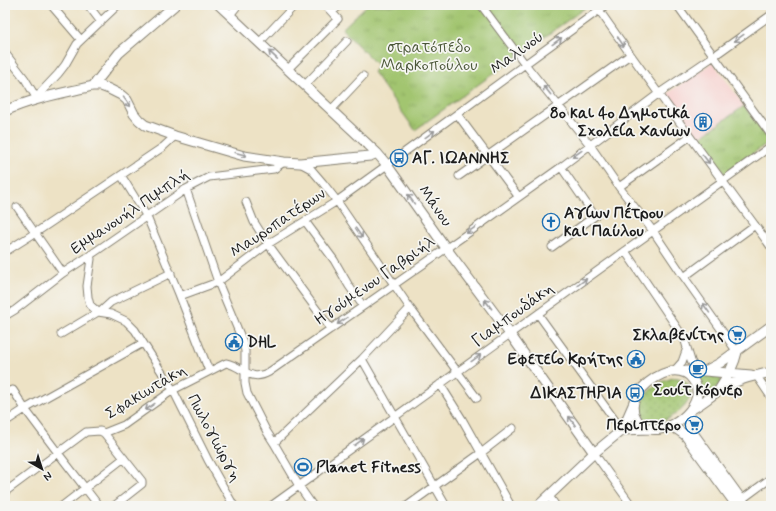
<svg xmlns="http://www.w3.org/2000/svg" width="776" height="511" font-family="Mynerve,sans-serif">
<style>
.built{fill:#f7d0ce}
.grass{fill:url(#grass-dots);stroke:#5f7046}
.park{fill:url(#park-tufts);stroke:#5f7046}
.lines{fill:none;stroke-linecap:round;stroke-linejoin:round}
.street-casing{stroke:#847f70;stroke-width:9}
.secondary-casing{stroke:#847f70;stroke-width:11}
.street{stroke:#fff;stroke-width:7}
.secondary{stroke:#fff;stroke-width:9}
.oneway{stroke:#999}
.labels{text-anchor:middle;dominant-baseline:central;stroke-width:3.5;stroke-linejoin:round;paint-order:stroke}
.park-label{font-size:16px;fill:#4b5739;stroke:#f6f6f2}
.street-label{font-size:16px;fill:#1c1c1c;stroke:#f6f6f2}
.poi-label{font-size:16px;font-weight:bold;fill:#1c1c1c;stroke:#f6f6f2;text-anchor:end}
</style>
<defs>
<pattern id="grass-dots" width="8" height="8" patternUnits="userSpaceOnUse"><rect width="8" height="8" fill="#a2c56f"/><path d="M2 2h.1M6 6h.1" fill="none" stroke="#8ba960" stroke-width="1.8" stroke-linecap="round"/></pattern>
<pattern id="park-tufts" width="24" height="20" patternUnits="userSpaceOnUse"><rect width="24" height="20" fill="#a2c56f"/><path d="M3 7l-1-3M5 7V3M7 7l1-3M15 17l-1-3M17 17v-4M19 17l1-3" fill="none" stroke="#8ba960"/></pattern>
</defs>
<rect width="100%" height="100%" fill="#f6f6f2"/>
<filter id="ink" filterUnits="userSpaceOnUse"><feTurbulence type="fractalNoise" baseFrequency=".025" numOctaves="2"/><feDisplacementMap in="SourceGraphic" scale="8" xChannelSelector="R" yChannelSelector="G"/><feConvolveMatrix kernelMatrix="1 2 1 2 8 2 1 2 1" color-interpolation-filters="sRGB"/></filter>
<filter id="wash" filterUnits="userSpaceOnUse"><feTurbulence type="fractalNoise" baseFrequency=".012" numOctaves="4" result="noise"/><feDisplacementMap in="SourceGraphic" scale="16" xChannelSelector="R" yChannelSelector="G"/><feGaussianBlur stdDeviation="0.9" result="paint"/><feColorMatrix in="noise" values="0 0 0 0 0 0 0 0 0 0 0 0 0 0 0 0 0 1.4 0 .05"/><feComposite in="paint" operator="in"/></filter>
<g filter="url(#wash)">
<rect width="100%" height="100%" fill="#ede2c5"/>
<path class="built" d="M713,62L744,106L699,138L667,94Z"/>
<path class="grass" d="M693,374L718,376L721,379V383L700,401Z
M673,378C678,377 683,379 687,383C700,398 676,416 663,421C650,426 636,416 642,402C647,389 661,381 673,378Z"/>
<path class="park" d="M367,5H589L415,130L373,72L378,66L342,29Z
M744,106L770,141L725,174L699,138Z"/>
</g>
<g filter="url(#ink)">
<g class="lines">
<defs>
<path id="street" d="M51,5L81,40
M88,5L101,22
M481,5L525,64L590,145L619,187L653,231L684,277L737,352
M677,5L771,135
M599,10C655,90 713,168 771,247
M332,12L340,5
M230,15L238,5
M259,43L295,5
M5,53L25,79L37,99
M288,69L338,19L325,5
M305,85L347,41
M37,99L41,92L58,74L65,65L77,44L118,5
M331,110L363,76
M457,114L518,196
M300,163L311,169L323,183L337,201L410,308L477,398
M121,175L147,217L179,294L209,371
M459,176L630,55
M619,187L689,137
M186,189L218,282L243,342L245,351V383L247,393L267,432L274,443L299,486L313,506
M246,202L254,222L268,244L331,329
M17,207L63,273
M305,221L334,260L349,286L363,306
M552,247L595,216L561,167
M8,250L35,233L163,147L175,136
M625,251L684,338L691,361L696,371
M89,256L91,259L87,286L88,297L90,305L98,312L111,314L126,321L135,330L173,390L208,460L234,506
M684,277L755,225
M180,296L218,282L268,244L337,201L387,165L606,5
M100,312L111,302L171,273
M538,314L622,430
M5,316L15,310L63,273L89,256L186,189L209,177L274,169L284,162
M61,334L98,312
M362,359L446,506
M674,371L682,362L687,348
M756,375L771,397
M440,384L462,419L511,506
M5,393L12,390H13L25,409L58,453L99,506
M5,422L25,409L143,343
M104,433L142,481V484L114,506
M274,443L362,359L410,308
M594,453L632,506
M5,492L86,432L100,431L104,433L124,425L173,390L226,363C243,366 250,383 269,372L471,231L561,167L658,94L714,56L771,15
M549,496L556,506
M737,503L771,478
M62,506L124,458
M271,506L771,146
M407,506L481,453L513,428"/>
<path id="secondary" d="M219,5L377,153L387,165L446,248L510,334L594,453
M93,86L119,53L175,5
M5,111C33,98 64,93 93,86H101L109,89L121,95L127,100L134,114L139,120L145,125L175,136L244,156L284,162L300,163L370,156L377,153
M671,371C680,370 688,372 693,380C710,402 672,434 650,429C644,428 639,424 636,418C624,396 653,376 671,371Z
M682,371H705L751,375
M705,371L720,363L771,326
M719,390C727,378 734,366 737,352
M692,409C703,403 713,394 723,388C738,379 754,376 771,372
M689,412V423L693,433L746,506
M670,426L678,430L685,435L737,506
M622,430L649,429
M538,506L594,453L622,430L633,405"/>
</defs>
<use href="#street" class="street-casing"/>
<use href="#secondary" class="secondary-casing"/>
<use href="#street" class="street"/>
<use href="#secondary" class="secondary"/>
</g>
<defs><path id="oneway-shaft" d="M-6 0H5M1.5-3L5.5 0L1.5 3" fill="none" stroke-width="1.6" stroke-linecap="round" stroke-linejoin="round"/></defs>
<g class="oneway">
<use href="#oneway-shaft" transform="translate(739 38) rotate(144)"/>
<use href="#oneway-shaft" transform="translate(557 41) rotate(-36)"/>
<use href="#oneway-shaft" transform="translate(621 42) rotate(56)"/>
<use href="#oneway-shaft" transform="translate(273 55) rotate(-137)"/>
<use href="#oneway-shaft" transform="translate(547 90) rotate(-129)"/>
<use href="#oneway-shaft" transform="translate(127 102) rotate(54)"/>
<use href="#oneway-shaft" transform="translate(430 134) rotate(-36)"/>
<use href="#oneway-shaft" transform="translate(241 154) rotate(15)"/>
<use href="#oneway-shaft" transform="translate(577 154) rotate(144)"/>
<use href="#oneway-shaft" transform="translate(706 159) rotate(52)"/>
<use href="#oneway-shaft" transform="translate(411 199) rotate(-125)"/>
<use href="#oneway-shaft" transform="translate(471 230) rotate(145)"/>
<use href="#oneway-shaft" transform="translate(359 233) rotate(55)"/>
<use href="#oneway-shaft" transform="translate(582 282) rotate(-36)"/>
<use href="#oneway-shaft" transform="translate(488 304) rotate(-127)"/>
<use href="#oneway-shaft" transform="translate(706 308) rotate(-125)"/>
<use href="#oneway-shaft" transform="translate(342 321) rotate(145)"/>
<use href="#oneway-shaft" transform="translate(476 358) rotate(-36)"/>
<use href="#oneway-shaft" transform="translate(150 407) rotate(144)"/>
<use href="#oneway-shaft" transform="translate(572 421) rotate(-125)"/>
<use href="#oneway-shaft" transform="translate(359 442) rotate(-36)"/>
</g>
</g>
<defs>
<symbol id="building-ring" viewBox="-11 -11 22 22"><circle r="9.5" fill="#f6f6f2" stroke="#1f6fb2" stroke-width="1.5"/><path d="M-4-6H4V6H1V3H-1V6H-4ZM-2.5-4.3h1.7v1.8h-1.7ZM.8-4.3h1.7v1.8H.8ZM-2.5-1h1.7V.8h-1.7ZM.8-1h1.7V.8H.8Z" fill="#1f6fb2"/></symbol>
<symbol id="bus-ring" viewBox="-11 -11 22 22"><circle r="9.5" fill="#f6f6f2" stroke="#1f6fb2" stroke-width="1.5"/><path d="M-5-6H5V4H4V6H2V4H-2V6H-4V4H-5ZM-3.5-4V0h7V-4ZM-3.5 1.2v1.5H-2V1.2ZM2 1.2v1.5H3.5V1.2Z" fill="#1f6fb2"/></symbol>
<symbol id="church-ring" viewBox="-11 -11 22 22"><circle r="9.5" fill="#f6f6f2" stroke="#1f6fb2" stroke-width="1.5"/><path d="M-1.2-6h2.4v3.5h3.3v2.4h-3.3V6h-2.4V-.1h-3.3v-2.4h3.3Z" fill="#1f6fb2"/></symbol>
<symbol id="supermarket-ring" viewBox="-11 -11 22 22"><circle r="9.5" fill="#f6f6f2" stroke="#1f6fb2" stroke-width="1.5"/><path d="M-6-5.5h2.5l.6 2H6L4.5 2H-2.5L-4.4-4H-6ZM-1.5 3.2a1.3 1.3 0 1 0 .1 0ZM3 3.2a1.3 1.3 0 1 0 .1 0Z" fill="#1f6fb2"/></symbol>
<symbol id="civic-ring" viewBox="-11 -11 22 22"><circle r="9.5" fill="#f6f6f2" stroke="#1f6fb2" stroke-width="1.5"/><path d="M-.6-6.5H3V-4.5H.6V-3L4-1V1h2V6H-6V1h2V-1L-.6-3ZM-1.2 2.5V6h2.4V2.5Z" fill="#1f6fb2"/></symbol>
<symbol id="cafe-ring" viewBox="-11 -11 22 22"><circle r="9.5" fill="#f6f6f2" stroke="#1f6fb2" stroke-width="1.5"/><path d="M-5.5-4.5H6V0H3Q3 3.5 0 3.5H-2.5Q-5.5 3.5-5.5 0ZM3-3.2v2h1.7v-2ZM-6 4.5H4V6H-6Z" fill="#1f6fb2"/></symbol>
<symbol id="stadium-ring" viewBox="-11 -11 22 22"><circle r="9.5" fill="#f6f6f2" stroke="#1f6fb2" stroke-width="1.5"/><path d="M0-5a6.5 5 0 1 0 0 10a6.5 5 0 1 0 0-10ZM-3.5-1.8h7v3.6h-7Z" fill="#1f6fb2"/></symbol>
</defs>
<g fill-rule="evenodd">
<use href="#building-ring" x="693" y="112" width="20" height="20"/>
<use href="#bus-ring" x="389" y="148" width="20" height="20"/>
<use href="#church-ring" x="541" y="212" width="20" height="20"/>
<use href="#supermarket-ring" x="727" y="325" width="20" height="20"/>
<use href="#civic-ring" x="224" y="332" width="20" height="20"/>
<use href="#civic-ring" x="626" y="349" width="20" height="20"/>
<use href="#cafe-ring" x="688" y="359" width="20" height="20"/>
<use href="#bus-ring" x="625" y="383" width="20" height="20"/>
<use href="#supermarket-ring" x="684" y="415" width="20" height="20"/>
<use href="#stadium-ring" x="293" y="457" width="20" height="20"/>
</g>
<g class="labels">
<g class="park-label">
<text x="429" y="47">στρατόπεδο<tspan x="429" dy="18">Μαρκοπούλου</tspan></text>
</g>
<g class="street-label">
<text transform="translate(517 53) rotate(-36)">Μαλινού</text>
<text transform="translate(435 206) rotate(55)">Μάνου</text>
<text transform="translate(130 212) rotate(-34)">Εµµανουήλ Πιµπλή</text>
<text transform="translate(278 223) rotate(-34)">Μαυροπατέρων</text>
<text transform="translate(375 281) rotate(-35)">Ηγούμενου Γαβριήλ</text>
<text transform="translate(513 315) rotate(-36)">Γιαμπουδάκη</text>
<text transform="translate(146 392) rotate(-31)">Σφακιωτάκη</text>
<text transform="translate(214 438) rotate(62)">Πωλογιώργη</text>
</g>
<g class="poi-label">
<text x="690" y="113">8ο και 4ο Δημοτικά<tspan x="690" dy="18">Σχολεία Χανίων</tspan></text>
<text x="412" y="158" text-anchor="start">ΑΓ. ΙΩΑΝΝΗΣ</text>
<text x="564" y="213" text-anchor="start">Αγίων Πέτρου<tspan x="564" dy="18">και Παύλου</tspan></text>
<text x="724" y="335">Σκλαβενίτης</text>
<text x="247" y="342" text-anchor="start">DHL</text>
<text x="623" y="359">Εφετείο Κρήτης</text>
<text x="698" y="390" text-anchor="middle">Σουίτ κόρνερ</text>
<text x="622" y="393">ΔΙΚΑΣΤΗΡΙΑ</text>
<text x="681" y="425">Περιπτερο</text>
<text x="316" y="467" text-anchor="start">Planet Fitness</text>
</g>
</g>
<rect width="776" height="511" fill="none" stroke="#f6f6f2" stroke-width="20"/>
<g transform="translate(42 469) rotate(141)" stroke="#f6f6f2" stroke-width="3" paint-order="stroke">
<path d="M0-3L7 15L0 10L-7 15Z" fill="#1c1c1c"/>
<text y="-6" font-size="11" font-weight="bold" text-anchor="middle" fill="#1c1c1c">N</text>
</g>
</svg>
